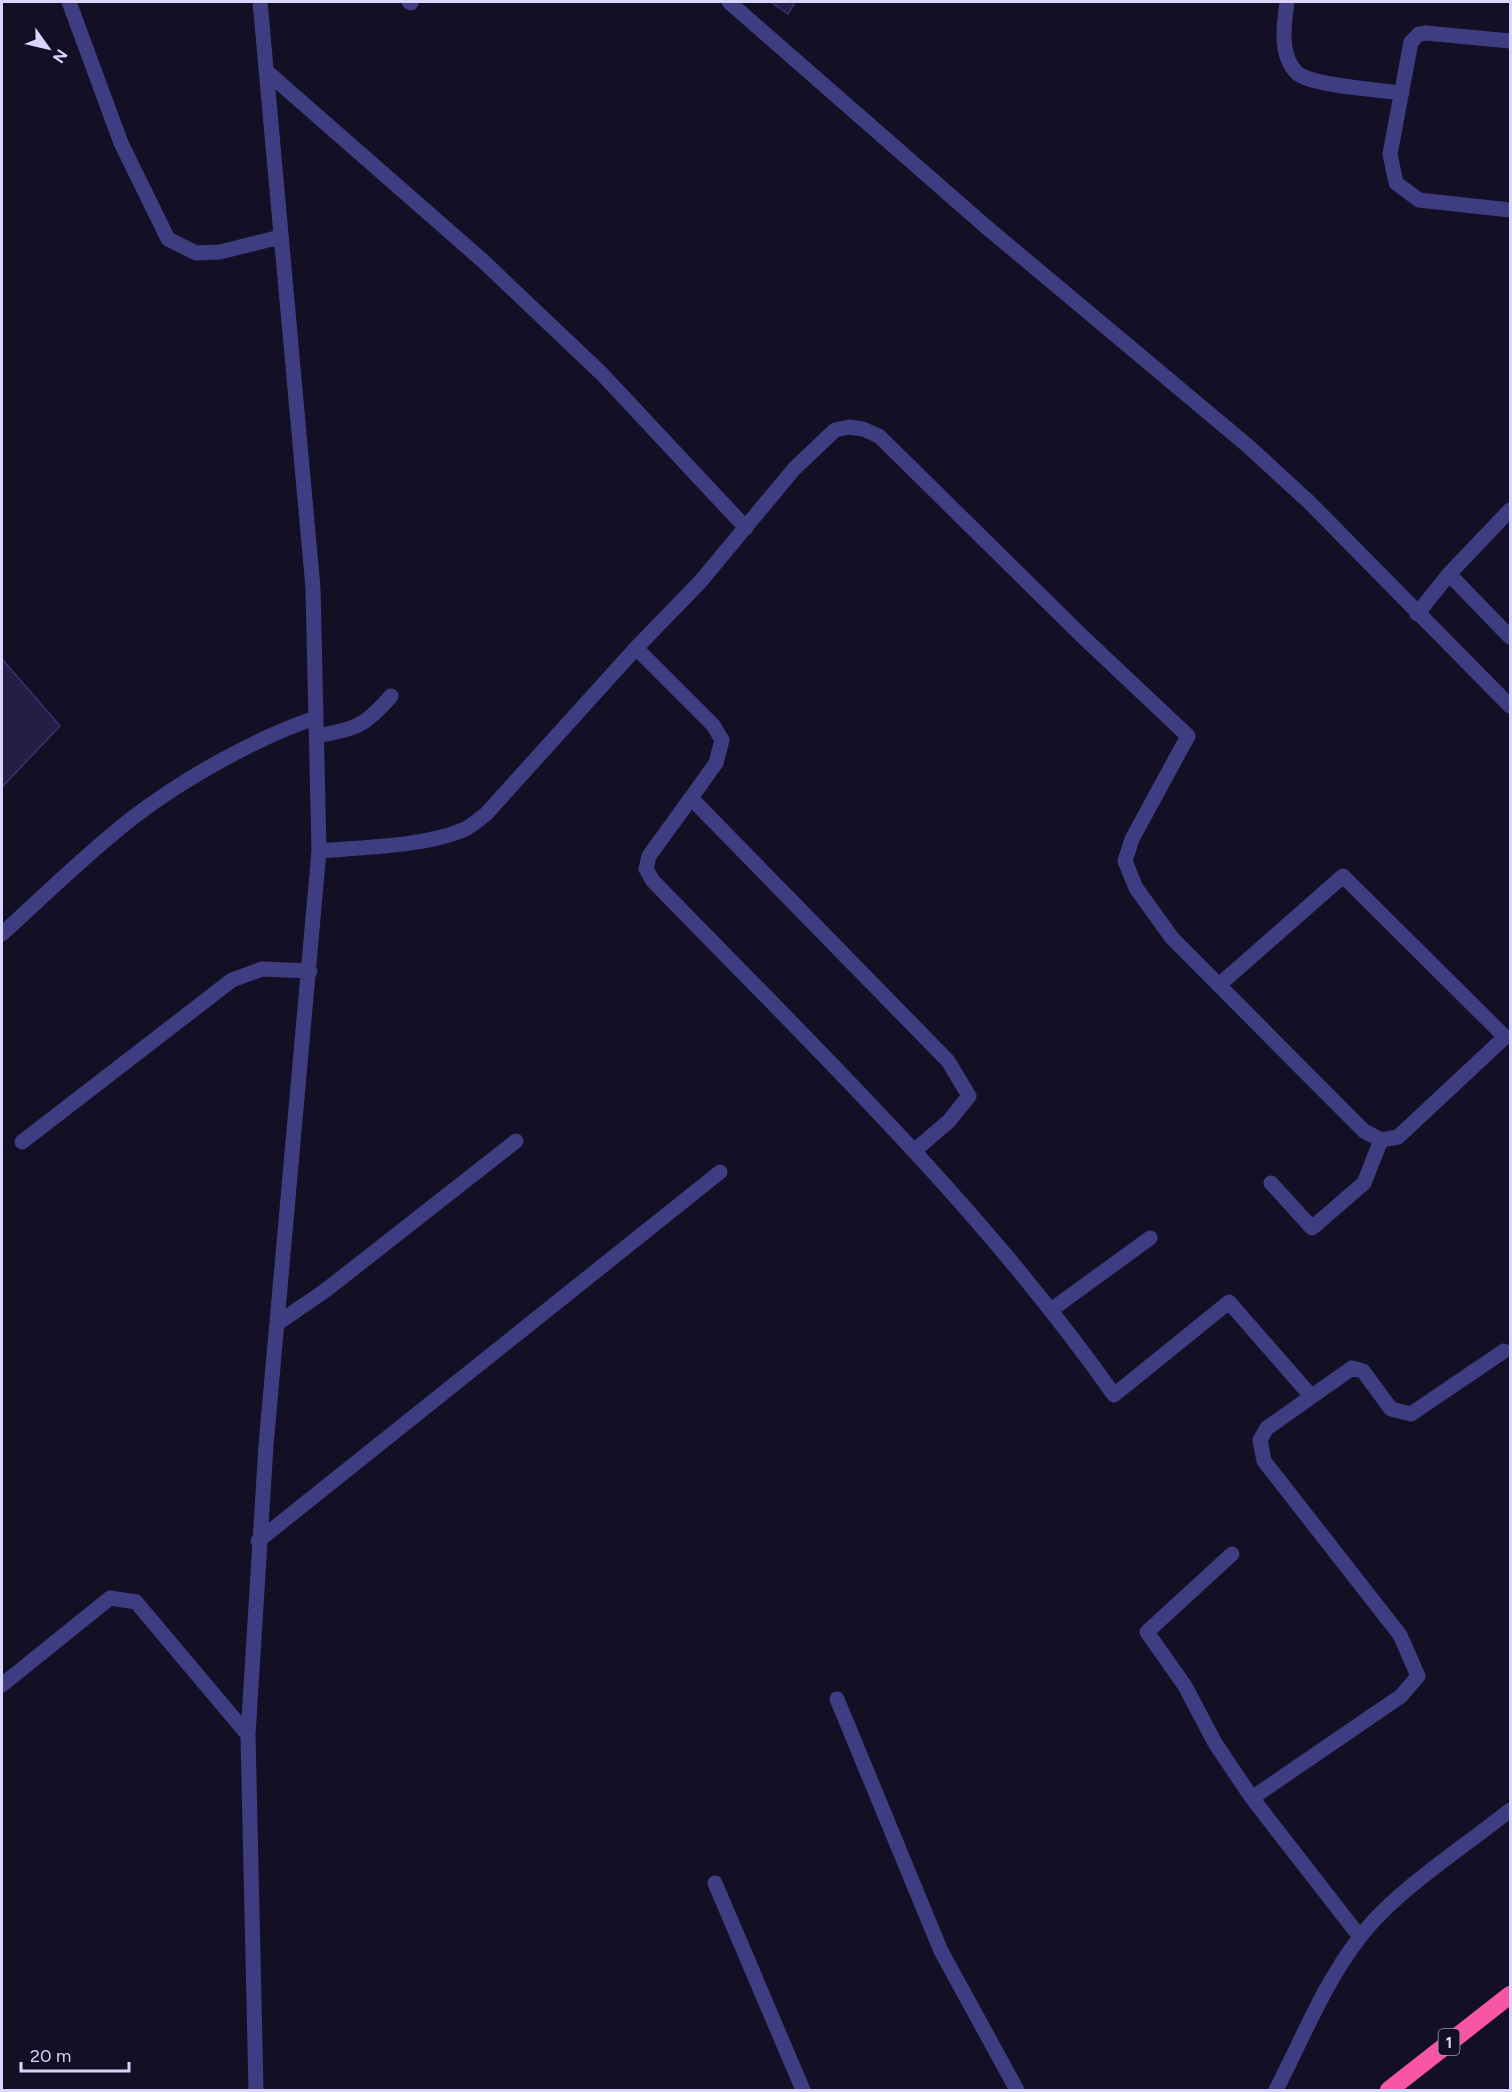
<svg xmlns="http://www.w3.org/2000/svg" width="1512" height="2092" font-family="Figtree,sans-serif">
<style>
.building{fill:#251d45;stroke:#3c3070;stroke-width:1.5}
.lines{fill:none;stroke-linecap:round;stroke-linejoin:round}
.lane{stroke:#3f3d82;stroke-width:15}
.street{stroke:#3f3d82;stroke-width:15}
.highway{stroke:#f855a4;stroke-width:18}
.labels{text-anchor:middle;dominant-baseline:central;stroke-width:4.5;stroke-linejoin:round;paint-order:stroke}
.shield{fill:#131025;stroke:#9e9abc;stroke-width:1.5}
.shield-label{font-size:16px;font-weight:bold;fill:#dad5fd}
</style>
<rect width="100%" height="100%" fill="#131025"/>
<path class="building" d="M771,2H795L788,14Z
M2,659L60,726L2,787Z"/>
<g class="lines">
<path class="lane" d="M1449,574L1510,510
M1417,614L1449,574L1510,637
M278,1323L326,1290L516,1141
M715,1883L803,2090"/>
<path class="street" d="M69,2L121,143L168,239L196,253L220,252L280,237
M409,2L411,3
M729,2L984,225L1248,446L1309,502L1510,706
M1287,2C1284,23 1279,56 1297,73C1312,86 1381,90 1402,93
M1510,41L1426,33L1419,34L1411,42L1390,154L1396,183L1419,200L1510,210
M266,71L483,261L602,374L746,528
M636,648L713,725L722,740L716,763L691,798L948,1061L969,1096L949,1121L914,1151
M317,736C357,728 364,727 391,696
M691,798L649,856L646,869L653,881C813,1046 981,1206 1114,1395L1229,1302L1311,1396
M319,851C363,847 422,847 463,830C471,827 479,819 486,814L636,648L700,582L794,469L835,430L849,427L863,429L879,436L1082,636L1188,736L1132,839L1125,861L1136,888L1172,938L1364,1131L1381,1140L1398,1137L1505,1037H1510
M2,934C45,895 88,852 135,816C185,778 256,738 315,718
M1219,985L1343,876L1505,1037
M22,1142L232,980L262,969L310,971
M1271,1183L1312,1228L1364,1183L1381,1140
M1051,1310L1150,1238
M258,1541L720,1172
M1232,1554L1147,1632L1185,1686L1215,1743L1252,1798L1360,1937
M2,1685L110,1598L136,1602L248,1735
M837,1699L941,1951L1017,2090
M1252,1798L1401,1696L1418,1676L1400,1635L1264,1461L1260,1440L1267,1428L1352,1368L1363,1371L1391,1409L1411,1414L1504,1351
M256,2090L248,1735L266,1445L319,851L313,588L260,2
M1276,2090C1302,2040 1324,1983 1360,1937C1396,1890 1463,1848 1510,1810"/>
<path class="highway" d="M1389,2090L1510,1995"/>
</g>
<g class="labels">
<rect class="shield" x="1438.5" y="2029" width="21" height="26" rx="4.5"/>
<g class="shield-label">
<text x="1449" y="2042">1</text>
</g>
</g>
<rect width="1512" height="2092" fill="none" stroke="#dad5fd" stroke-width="6"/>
<g transform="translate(48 48) rotate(124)" stroke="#131025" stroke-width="4.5" paint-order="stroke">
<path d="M0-4.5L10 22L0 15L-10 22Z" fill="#dad5fd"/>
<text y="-9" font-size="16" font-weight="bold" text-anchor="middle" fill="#dad5fd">N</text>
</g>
<path d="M21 2062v9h108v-9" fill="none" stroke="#dad5fd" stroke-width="3"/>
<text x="30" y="2062" font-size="18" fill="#dad5fd" stroke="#131025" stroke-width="4.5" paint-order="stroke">20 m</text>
</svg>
